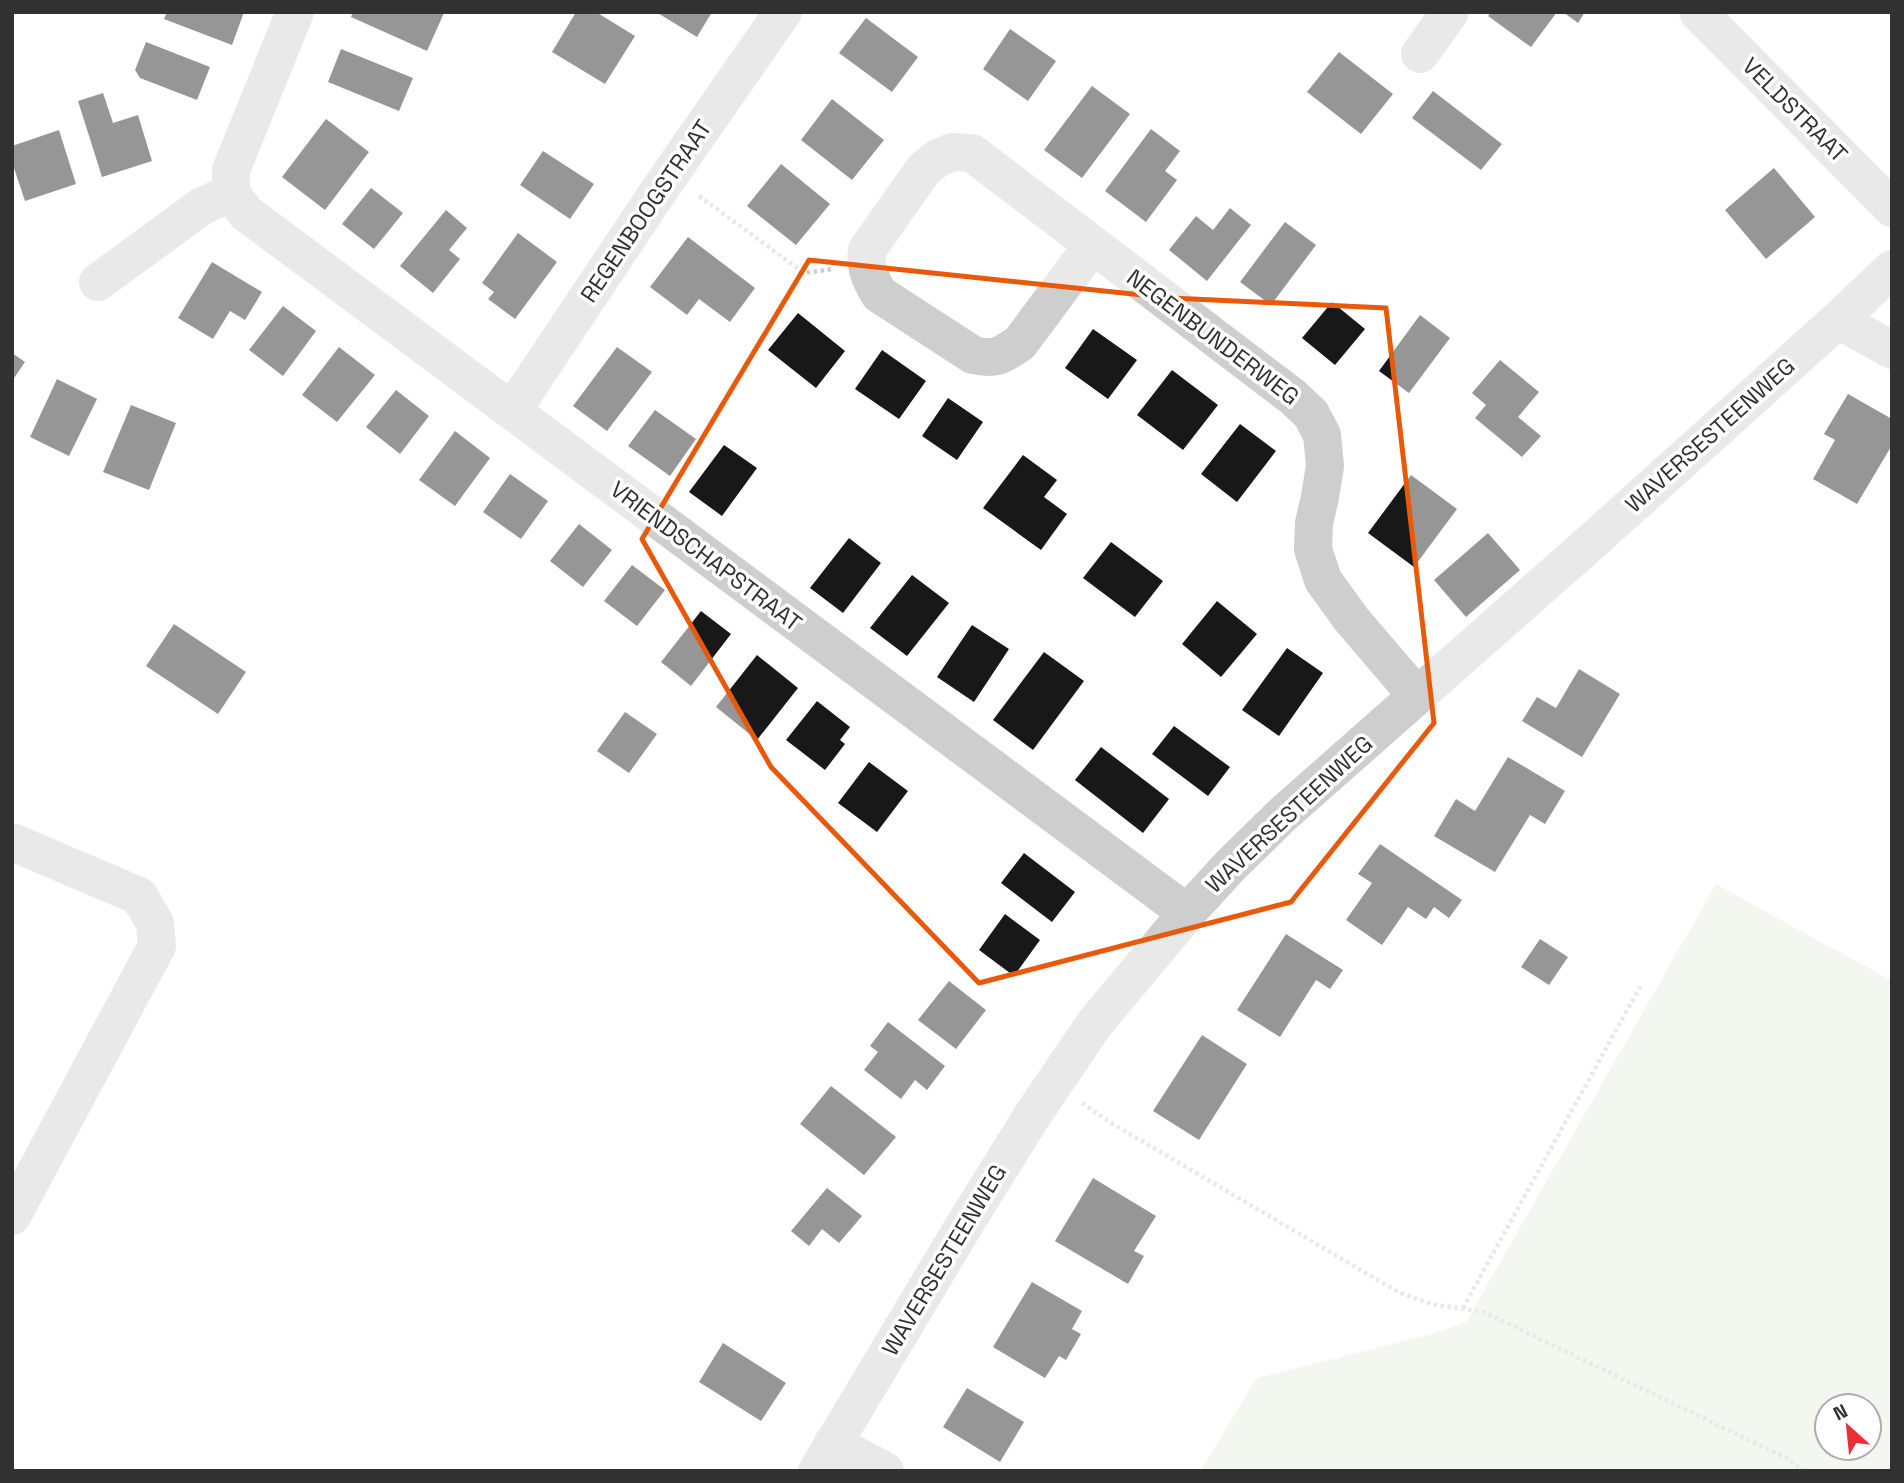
<svg xmlns="http://www.w3.org/2000/svg" width="1904" height="1483" font-family="'Space Grotesk',sans-serif">
<style>
.green{fill:#e6eede;fill-rule:evenodd}
.building{fill:#181818}
.lines{fill:none;stroke-linecap:round;stroke-linejoin:round}
.path{stroke:#cecece;stroke-width:4.5;stroke-dasharray:3.5 3.5;stroke-linecap:butt}
.minor{stroke:#cecece;stroke-width:38}
.marked{fill:none;stroke:#e8590c;stroke-width:5;stroke-linejoin:round}
.labels{text-anchor:middle;dominant-baseline:central;stroke-width:7;stroke-linejoin:round;paint-order:stroke}
.street-label{font-size:23px;fill:#313131;stroke:#fff}
</style>
<rect width="100%" height="100%" fill="#fff"/>
<path class="green" d="M1716,884L1892,981V1471H1200L1257,1378L1435,1333L1466,1322ZM1827,1406H1869V1448H1827Z"/>
<path class="building" d="M167,12H244L232,45L164,19Z
M353,12H441L444,13L427,51L351,17Z
M576,12H596L635,36L605,84L552,52Z
M656,12H712L697,37Z
M1491,12H1557L1531,47L1488,16Z
M1563,12H1585L1578,23Z
M866,18L918,57L892,92L839,53Z
M1010,29L1056,61L1028,101L983,69Z
M146,42L210,67L197,100L140,78L135,70Z
M341,49L413,78L399,111L328,82Z
M1339,52L1393,94L1361,134L1307,92Z
M1092,86L1130,114L1082,178L1044,150Z
M1433,91L1502,144L1481,170L1412,118Z
M103,93L113,123L138,115L152,161L102,177L78,101Z
M832,99L884,140L852,180L801,140Z
M326,119L369,152L325,210L282,177Z
M1151,129L1180,151L1165,171L1177,180L1146,222L1105,191Z
M59,130L76,184L25,201L12,162V146Z
M543,151L594,184L570,219L520,185Z
M781,164L830,204L796,245L747,206Z
M1774,168L1815,217L1766,259L1725,210Z
M371,188L403,213L374,249L342,224Z
M1230,208L1251,225L1207,281L1169,250L1196,216L1213,230Z
M446,210L467,228L449,250L460,259L433,293L400,266Z
M1285,222L1316,245L1271,305L1240,282Z
M518,233L557,262L515,319L488,299L494,292L482,283Z
M688,237L755,288L730,322L699,299L687,315L650,287Z
M212,262L262,292L245,320L230,311L213,339L178,318Z
M1332,302L1365,329L1335,365L1302,338Z
M283,306L316,331L283,376L249,350Z
M798,313L845,351L816,388L768,350Z
M1420,315L1450,338L1409,393L1379,371Z
M1093,329L1137,360L1108,399L1065,368Z
M339,347L375,375L337,422L302,395Z
M617,347L652,372L607,431L573,406Z
M882,350L926,381L899,419L855,389Z
M12,353L25,362L12,381Z
M1500,360L1539,392L1518,417L1541,436L1522,457L1475,418L1486,405L1472,393Z
M1172,370L1218,405L1183,450L1137,415Z
M57,379L97,399L69,456L30,437Z
M396,390L429,416L400,454L366,427Z
M1848,394L1892,419V445L1857,504L1813,479L1835,440L1824,434Z
M948,398L983,422L957,460L922,436Z
M131,405L176,423L149,490L103,472Z
M655,410L696,439L670,476L628,446Z
M1240,424L1276,451L1237,502L1201,474Z
M455,431L490,458L455,506L419,480Z
M724,445L757,468L722,516L689,492Z
M1023,455L1057,480L1044,497L1067,514L1041,550L983,508Z
M510,474L548,501L521,539L483,512Z
M1411,475L1457,509L1414,567L1368,533Z
M579,524L612,550L583,587L550,561Z
M1488,533L1520,570L1466,617L1434,580Z
M849,538L881,563L843,613L810,588Z
M1111,542L1163,581L1135,617L1083,578Z
M632,565L665,590L637,626L604,601Z
M912,575L949,603L907,656L870,628Z
M1217,601L1257,634L1221,677L1182,644Z
M701,611L731,634L691,686L661,662Z
M174,624L246,672L218,714L146,666Z
M972,625L1009,649L974,702L937,677Z
M1287,648L1323,673L1279,736L1242,710Z
M1044,652L1084,681L1033,750L993,720Z
M757,655L798,688L757,740L716,707Z
M1579,669L1620,694L1582,757L1522,721L1537,697L1556,708Z
M817,701L850,727L840,740L845,744L825,770L786,740Z
M625,712L657,734L629,773L597,751Z
M1174,726L1230,767L1208,796L1152,754Z
M1101,747L1169,799L1143,833L1075,780Z
M1508,757L1565,791L1545,824L1530,815L1495,872L1434,836L1456,799L1475,811Z
M869,762L908,791L877,832L838,803Z
M1380,844L1462,900L1449,918L1434,907L1426,919L1408,907L1382,945L1346,920L1372,883L1358,874Z
M1024,853L1075,892L1052,922L1001,883Z
M1005,914L1040,940L1014,976L979,950Z
M1286,934L1343,970L1330,989L1316,980L1280,1037L1237,1010Z
M1540,939L1568,957L1549,985L1521,967Z
M949,981L986,1010L956,1049L918,1020Z
M888,1022L945,1066L927,1090L915,1080L901,1099L864,1070L878,1052L870,1046Z
M1202,1035L1247,1064L1199,1140L1153,1111Z
M831,1086L896,1137L864,1175L800,1124Z
M1093,1178L1156,1216L1134,1251L1144,1256L1128,1284L1055,1241Z
M827,1188L862,1216L839,1243L822,1229L809,1246L791,1231Z
M1032,1282L1082,1311L1072,1329L1081,1334L1066,1360L1059,1356L1045,1378L993,1347Z
M723,1343L786,1383L761,1421L699,1382Z
M967,1388L1024,1422L1000,1462L943,1427Z"/>
<g class="lines">
<path class="path" d="M699,196L804,273L833,269
M1082,1103L1113,1124L1398,1292L1431,1304L1484,1312L1786,1458L1805,1471
M1463,1308L1641,985"/>
<path class="minor" d="M295,12L231,170V193L246,213L1187,913
M1698,12L1892,208
M1420,54L1450,12
M1092,246L1020,343C1001,356 996,360 973,355L879,294C870,278 865,269 867,250L924,169L938,158L952,152L972,153L1293,397L1311,414L1322,435L1325,466L1320,497L1314,523L1313,549L1323,580L1352,620L1417,696
M98,282L202,206L231,193
M1838,320L1892,350
M512,411L662,186L783,12
M12,842L139,896L155,923L157,946L12,1216
M833,1443L885,1471
M817,1471L968,1219L1032,1116L1095,1023L1187,913L1230,866L1281,816L1598,536L1838,320L1892,269"/>
</g>
<path d="M0 0H1904V1483H0ZM809,260L1171,298L1386,308L1434,723L1291,902L979,983L771,767L642,539Z" fill="#fff" fill-opacity=".55" fill-rule="evenodd"/>
<path class="marked" d="M809,260L1171,298L1386,308L1434,723L1291,902L979,983L771,767L642,539Z"/>
<g class="labels">
<g class="street-label">
<text transform="translate(1795 110) rotate(45)">VELDSTRAAT</text>
<text transform="translate(646 211) rotate(-56)">REGENBOOGSTRAAT</text>
<text transform="translate(1213 337) rotate(37)">NEGENBUNDERWEG</text>
<text transform="translate(1710 435) rotate(-42)">WAVERSESTEENWEG</text>
<text transform="translate(706 556) rotate(37)">VRIENDSCHAPSTRAAT</text>
<text transform="translate(1289 814) rotate(-43)">WAVERSESTEENWEG</text>
<text transform="translate(944 1260) rotate(-59)">WAVERSESTEENWEG</text>
</g>
</g>
<rect width="1904" height="1483" fill="none" stroke="#313131" stroke-width="28"/>
<g transform="translate(1848 1427) rotate(333)"><circle r="33" fill="#ffffff" stroke="#adadad" stroke-width="2"/>
<path d="M0-5L12 26L0 18L-12 26Z" fill="#ed2d36"/>
<text y="-10" font-size="19" font-weight="bold" text-anchor="middle" fill="#313131">N</text>
</g>
</svg>
